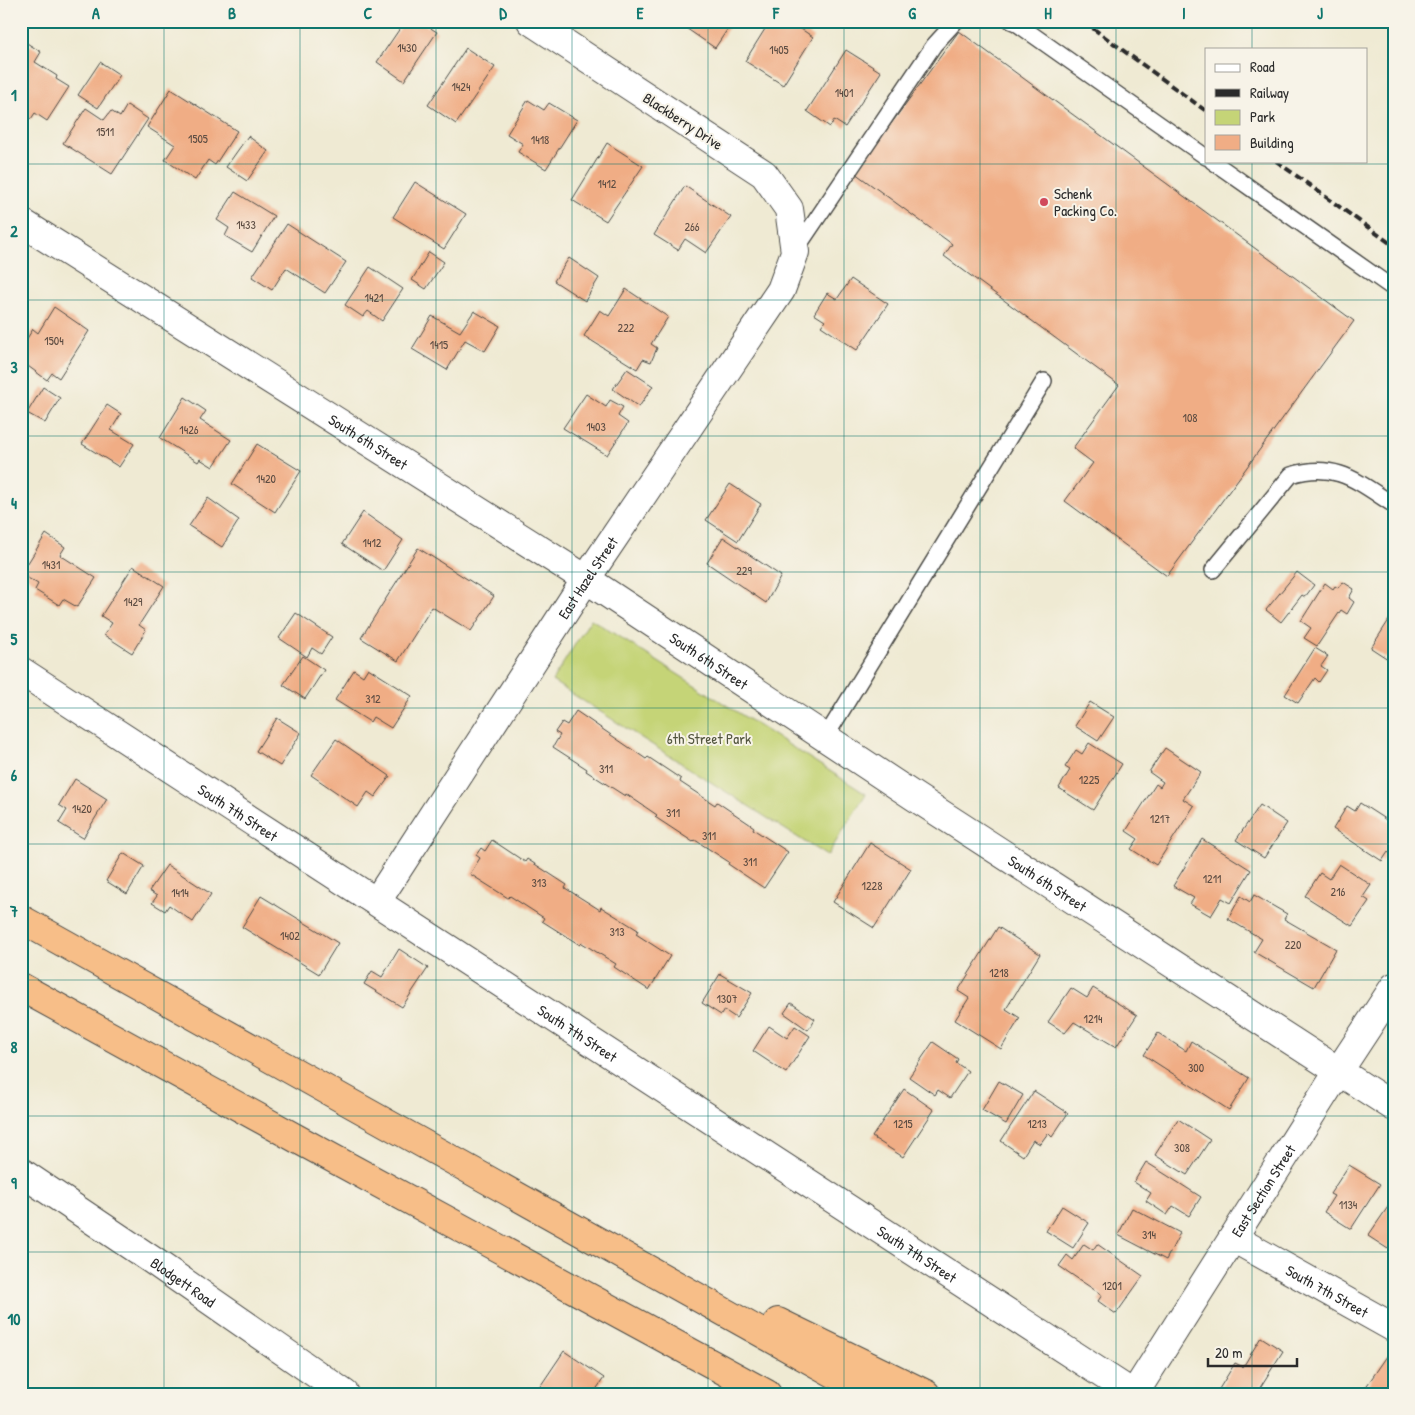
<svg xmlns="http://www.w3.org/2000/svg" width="1415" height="1415" font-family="'Patrick Hand',sans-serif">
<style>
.green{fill:#c5d477;stroke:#788051}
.building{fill:#f0ad85}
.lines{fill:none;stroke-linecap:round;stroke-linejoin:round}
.service-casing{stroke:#484844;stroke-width:18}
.minor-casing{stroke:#484844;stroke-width:30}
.tertiary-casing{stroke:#484844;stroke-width:30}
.motorway-casing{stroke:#484844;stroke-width:30}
.service{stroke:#fff;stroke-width:15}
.minor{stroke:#fff;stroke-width:28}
.tertiary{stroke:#fff;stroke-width:28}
.motorway{stroke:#f7be88;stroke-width:28}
.rail{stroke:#2b2b2b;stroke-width:4;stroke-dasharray:8 4;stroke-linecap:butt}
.grid{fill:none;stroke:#0f766e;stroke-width:1;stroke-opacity:0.55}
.poi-dot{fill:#d1495b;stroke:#f7f3e8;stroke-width:2}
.labels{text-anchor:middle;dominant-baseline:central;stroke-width:4;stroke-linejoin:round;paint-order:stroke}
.number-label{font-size:12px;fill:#5c4c42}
.street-label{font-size:15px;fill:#2b2b2b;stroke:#f7f3e8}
.poi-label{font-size:15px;fill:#2b2b2b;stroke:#f7f3e8;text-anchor:start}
.park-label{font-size:15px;fill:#52553e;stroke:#f7f3e8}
.neatline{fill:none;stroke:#0f766e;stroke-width:2}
.grid-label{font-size:16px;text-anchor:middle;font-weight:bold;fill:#0f766e}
</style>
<rect width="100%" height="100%" fill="#f7f3e8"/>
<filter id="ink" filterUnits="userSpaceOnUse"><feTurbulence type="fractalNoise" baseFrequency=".02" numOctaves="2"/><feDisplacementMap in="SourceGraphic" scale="10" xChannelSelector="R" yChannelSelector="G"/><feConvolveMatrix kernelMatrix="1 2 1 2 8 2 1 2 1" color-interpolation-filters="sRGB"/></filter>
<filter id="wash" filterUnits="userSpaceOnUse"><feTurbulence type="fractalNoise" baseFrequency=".0096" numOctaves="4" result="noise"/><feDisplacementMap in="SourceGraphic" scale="20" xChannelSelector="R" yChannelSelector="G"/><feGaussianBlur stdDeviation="1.12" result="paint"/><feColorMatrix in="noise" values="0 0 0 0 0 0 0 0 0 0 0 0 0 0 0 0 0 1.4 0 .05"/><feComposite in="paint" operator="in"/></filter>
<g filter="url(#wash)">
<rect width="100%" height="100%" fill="#efead3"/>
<path class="green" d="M591,619L866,794L827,856L552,681Z"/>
<g id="blocks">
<path class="building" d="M405,21H419L437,32L404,81L377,62Z
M682,21H733L715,48L680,24Z
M770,21H789L813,37L783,85L745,61Z
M959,31L1354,321L1167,576L1065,501L1093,463L1073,448L1119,385L944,256L952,244L855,173Z
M22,40L41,52L35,62L57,76L56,79L69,87L47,121L35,113L31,119L21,113Z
M466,48L495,67L456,124L428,105Z
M846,50L881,72L845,127L834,120L830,127L807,111Z
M100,62L120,75L98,108L78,95Z
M171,89L237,131L215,165L208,160L195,180L165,160L175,145L147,127Z
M528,100L544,110L549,103L577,120L546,169L518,152L523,144L507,134Z
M127,105L148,119L112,174L63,143L86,108L104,120L111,111L120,117Z
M248,136L268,151L247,181L226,167Z
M607,143L643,166L606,221L572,200Z
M415,182L466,214L444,249L393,217Z
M685,186L731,217L706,253L685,239L678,250L654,235Z
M235,192L274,216L252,252L225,236L229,228L217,220Z
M287,224L346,262L325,293L286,268L272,290L252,277Z
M429,252L444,262L426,289L412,280Z
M569,258L599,278L585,301L554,281Z
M370,267L403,289L382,321L368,311L363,317L345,305Z
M851,279L888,304L857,350L821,326L825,321L814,314L827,293L837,299Z
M626,289L668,317L651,344L657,348L651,362L643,359L637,369L584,336L600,310L609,316Z
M21,293L28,297L21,307Z
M54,307L89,331L59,378L52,373L47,380L21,361V348L33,329L38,333Z
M474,311L500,326L485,351L465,340L447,370L412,349L432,316L460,332Z
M627,369L653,386L639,407L613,389Z
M43,387L60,398L45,423L27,413Z
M586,394L606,407L610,400L623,407L618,416L628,423L607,455L563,428Z
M185,397L206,411L200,420L231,440L213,467L200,459L198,462L160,438Z
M107,405L121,414L111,430L134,444L119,467L82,444Z
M257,444L301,471L275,512L232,484Z
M730,484L761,504L738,541L706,520Z
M208,498L239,520L222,547L189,526Z
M363,512L403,540L383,571L342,544Z
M46,534L65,547L60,555L96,578L77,607L63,599L59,605L35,590L38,584L21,574Z
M723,537L781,576L766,603L707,563Z
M418,548L494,596L471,631L432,607L398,661L361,638Z
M133,566L164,586L139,625L146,630L132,653L104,635L112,623L101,616Z
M1297,572L1314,585L1305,597L1302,595L1281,622L1266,610Z
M1343,582L1354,589L1349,598L1354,602L1347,614L1341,610L1317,646L1304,638L1311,628L1301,621L1325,583L1333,589L1335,586L1338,588Z
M296,613L332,637L321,654L312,648L307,657L279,638Z
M1391,617L1394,619V663L1371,648Z
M1315,648L1328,656L1321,666L1327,670L1319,682L1315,678L1298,703L1285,695Z
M303,656L324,670L305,699L283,685Z
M368,668L412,696L391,728L373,717L370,722L335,700L354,670L363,676Z
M1090,702L1114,717L1098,741L1075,726Z
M576,711L646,759L648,757L681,779L680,782L715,805L717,802L754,827L753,829L788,852L764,888L728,864L729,862L695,840L693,842L655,817L657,815L626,794L625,796L586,771L587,769L553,747L560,735L555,732L562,722L567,725Z
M277,718L301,733L280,766L256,751Z
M336,739L390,776L375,797L368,792L358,807L311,775Z
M1089,743L1122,764L1093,810L1059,788L1070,770L1065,767L1076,750L1082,754Z
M1165,748L1201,772L1183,799L1194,806L1156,865L1131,849L1138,839L1126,831L1156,784L1160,787L1163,782L1149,772Z
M75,779L107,799L83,838L59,823L67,810L59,805Z
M1360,803L1394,825V853L1392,855L1388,852L1382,861L1333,829L1347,806L1355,811Z
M1260,805L1287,823L1264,858L1236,840Z
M1202,839L1251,870L1231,903L1222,898L1211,916L1190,904L1194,898L1173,886Z
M492,840L525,862L527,859L567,885L565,888L600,910L601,907L638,930L636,934L670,956L649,990L614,967L616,964L582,943L580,945L542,921L544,918L510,896L508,898L470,874L480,858L476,855L481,848L485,851Z
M870,843L911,869L874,928L833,902Z
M123,853L144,866L127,894L106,881Z
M1339,864L1371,885L1363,897L1369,901L1352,926L1305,896L1320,873L1329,879Z
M167,865L211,894L193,922L169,905L165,911L152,903L157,896L149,891Z
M1254,895L1287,914L1284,919L1336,949L1314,987L1254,952L1262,939L1228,919L1241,896L1250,902Z
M261,896L338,943L319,974L242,927Z
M998,927L1040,954L1006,1009L1020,1018L1001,1049L955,1020L969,998L958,991Z
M399,949L428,968L402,1007L364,984L372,971L382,977Z
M720,974L752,993L736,1018L724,1010L721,1015L702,1003Z
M1071,988L1087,998L1093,988L1137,1015L1116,1047L1074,1022L1065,1033L1048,1022Z
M791,1003L815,1019L808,1030L784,1013Z
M769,1026L787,1038L795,1026L810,1036L786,1073L753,1051Z
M1158,1033L1186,1051L1191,1041L1249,1078L1229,1110L1144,1055Z
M933,1042L958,1059L956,1063L968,1071L950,1098L938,1090L935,1095L909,1077Z
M999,1081L1023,1095L1006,1124L982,1110Z
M904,1089L934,1110L903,1157L872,1137Z
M1034,1091L1068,1113L1052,1137L1048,1133L1040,1144L1033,1140L1023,1156L1001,1141Z
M1178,1119L1210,1140L1187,1175L1155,1155Z
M1146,1162L1201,1197L1189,1216L1173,1206L1167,1215L1146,1201L1151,1193L1134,1182Z
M1349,1165L1380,1184L1351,1229L1324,1212L1334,1196L1330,1194Z
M1394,1198V1240L1388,1249L1368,1236Z
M1062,1206L1089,1223L1073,1248L1046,1231Z
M1132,1208L1180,1233L1166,1260L1118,1235Z
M1084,1244L1093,1250L1097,1244L1143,1276L1116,1314L1098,1301L1102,1295L1059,1266L1067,1255L1073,1260Z
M1261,1337L1283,1351L1256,1394H1216L1235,1363L1243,1367Z
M1394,1346V1392L1390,1390L1388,1394H1361Z
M564,1351L604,1378L593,1394H535Z"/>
</g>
</g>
<g filter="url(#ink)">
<use href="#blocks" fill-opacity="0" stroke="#484844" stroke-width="1"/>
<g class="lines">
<defs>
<path id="service" d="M1011,21L1016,23L1206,157
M1212,161L1394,289
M795,251L934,45L956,21
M1213,570L1291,475C1336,461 1358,482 1394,505
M825,738L1044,381"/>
<g id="minor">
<path id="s1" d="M21,222L586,579L915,797L1394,1107"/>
<path id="s2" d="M21,671L1133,1394"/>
<path id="s3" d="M377,901L586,579L781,290L795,252L789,209L764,174L531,21"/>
<path id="s4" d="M21,1172L152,1260L345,1394"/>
<path id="s5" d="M1233,1238L1394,1328"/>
<path id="s6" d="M1134,1394L1338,1072"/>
</g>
<path id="tertiary" d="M1338,1072L1394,987"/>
<path id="motorway" d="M21,919L871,1394
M21,987L301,1141L767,1394
M778,1322L926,1394"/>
</defs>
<use href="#service" class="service-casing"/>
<use href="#minor" class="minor-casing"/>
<use href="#tertiary" class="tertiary-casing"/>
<use href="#motorway" class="motorway-casing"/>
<use href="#service" class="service"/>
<use href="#minor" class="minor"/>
<use href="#tertiary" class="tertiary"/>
<use href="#motorway" class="motorway"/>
<path class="rail" d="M1083,21L1206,111
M1276,161L1394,246"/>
</g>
</g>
<path class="grid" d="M164,21V1394M300,21V1394M436,21V1394M572,21V1394M708,21V1394M844,21V1394M980,21V1394M1116,21V1394M1252,21V49M1252,161V1394M21,164H1394M21,300H1394M21,436H1394M21,572H1394M21,708H1394M21,844H1394M21,980H1394M21,1116H1394M21,1252H1394"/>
<circle class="poi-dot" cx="1044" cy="202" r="5"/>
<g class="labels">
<g class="number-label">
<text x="407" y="47">1430</text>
<text x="779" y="49">1405</text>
<text x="461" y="86">1424</text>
<text x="844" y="92">1401</text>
<text x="105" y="131">1511</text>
<text x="198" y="138">1505</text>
<text x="540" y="139">1418</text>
<text x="607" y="183">1412</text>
<text x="246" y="224">1433</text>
<text x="692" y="226">266</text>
<text x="374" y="297">1421</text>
<text x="626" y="327">222</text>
<text x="54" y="340">1504</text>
<text x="439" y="344">1415</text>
<text x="1190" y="417">108</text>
<text x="596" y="426">1403</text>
<text x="189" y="429">1426</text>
<text x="266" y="478">1420</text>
<text x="372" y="542">1412</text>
<text x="51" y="564">1431</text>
<text x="744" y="570">229</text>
<text x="133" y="601">1429</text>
<text x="373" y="698">312</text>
<text x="606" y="768">311</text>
<text x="1089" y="779">1225</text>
<text x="82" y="808">1420</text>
<text x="673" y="812">311</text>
<text x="1160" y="818">1217</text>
<text x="709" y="835">311</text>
<text x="750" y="861">311</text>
<text x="1212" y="878">1211</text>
<text x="539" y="882">313</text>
<text x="872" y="885">1228</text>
<text x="1338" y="891">216</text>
<text x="180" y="892">1414</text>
<text x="617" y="931">313</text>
<text x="290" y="935">1402</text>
<text x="1293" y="944">220</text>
<text x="999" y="972">1218</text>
<text x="727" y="998">1307</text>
<text x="1093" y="1018">1214</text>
<text x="1196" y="1067">300</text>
<text x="903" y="1123">1215</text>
<text x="1037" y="1123">1213</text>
<text x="1182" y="1147">308</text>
<text x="1348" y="1204">1134</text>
<text x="1149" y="1234">314</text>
<text x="1112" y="1285">1201</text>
</g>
<g class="street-label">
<text transform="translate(683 121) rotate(33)">Blackberry Drive</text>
<text stroke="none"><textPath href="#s1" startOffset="411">South 6th Street</textPath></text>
<text stroke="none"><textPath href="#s3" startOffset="386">East Hazel Street</textPath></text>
<text stroke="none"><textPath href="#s1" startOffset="816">South 6th Street</textPath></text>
<text stroke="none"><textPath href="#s2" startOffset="259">South 7th Street</textPath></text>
<text stroke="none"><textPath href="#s1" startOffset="1221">South 6th Street</textPath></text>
<text stroke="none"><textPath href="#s2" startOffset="664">South 7th Street</textPath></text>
<text stroke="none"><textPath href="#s6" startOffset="241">East Section Street</textPath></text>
<text stroke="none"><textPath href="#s2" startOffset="1069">South 7th Street</textPath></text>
<text stroke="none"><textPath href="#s4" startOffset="196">Blodgett Road</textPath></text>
<text stroke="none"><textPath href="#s5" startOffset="108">South 7th Street</textPath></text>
</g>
<g class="poi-label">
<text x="1054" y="193">Schenk<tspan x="1054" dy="17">Packing Co.</tspan></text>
</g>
<g class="park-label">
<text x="709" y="738">6th Street Park</text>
</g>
</g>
<rect width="1415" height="1415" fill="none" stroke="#f7f3e8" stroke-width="55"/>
<rect x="1205" y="48" width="162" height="115" fill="#f7f3e8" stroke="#a5a39c"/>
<rect x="1215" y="64" width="25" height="8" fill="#ffffff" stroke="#a5a39c"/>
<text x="1250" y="72" font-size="15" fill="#2b2b2b">Road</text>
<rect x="1215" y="89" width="25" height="8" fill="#2b2b2b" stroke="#a5a39c"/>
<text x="1250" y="98" font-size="15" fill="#2b2b2b">Railway</text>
<rect x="1215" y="110" width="25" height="15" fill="#c5d477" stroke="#a5a39c"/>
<text x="1250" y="122" font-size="15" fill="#2b2b2b">Park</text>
<rect x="1215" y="135" width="25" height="15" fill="#f0ad85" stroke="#a5a39c"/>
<text x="1250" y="148" font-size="15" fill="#2b2b2b">Building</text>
<path d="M1208 1358v8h89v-8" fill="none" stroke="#2b2b2b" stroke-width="2.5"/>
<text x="1215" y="1358" font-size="15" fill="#2b2b2b" stroke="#f7f3e8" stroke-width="4" paint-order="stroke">20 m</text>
<rect x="28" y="28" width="1360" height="1360" class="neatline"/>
<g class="grid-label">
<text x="96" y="19">A</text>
<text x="232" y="19">B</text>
<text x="368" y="19">C</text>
<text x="503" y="19">D</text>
<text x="640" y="19">E</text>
<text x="776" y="19">F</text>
<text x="912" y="19">G</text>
<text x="1048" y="19">H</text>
<text x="1184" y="19">I</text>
<text x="1320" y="19">J</text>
<text x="14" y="101">1</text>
<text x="14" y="237">2</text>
<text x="14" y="373">3</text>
<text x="14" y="509">4</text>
<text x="14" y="645">5</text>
<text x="14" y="781">6</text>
<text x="14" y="917">7</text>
<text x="14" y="1053">8</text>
<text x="14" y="1189">9</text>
<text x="14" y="1325">10</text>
</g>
</svg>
